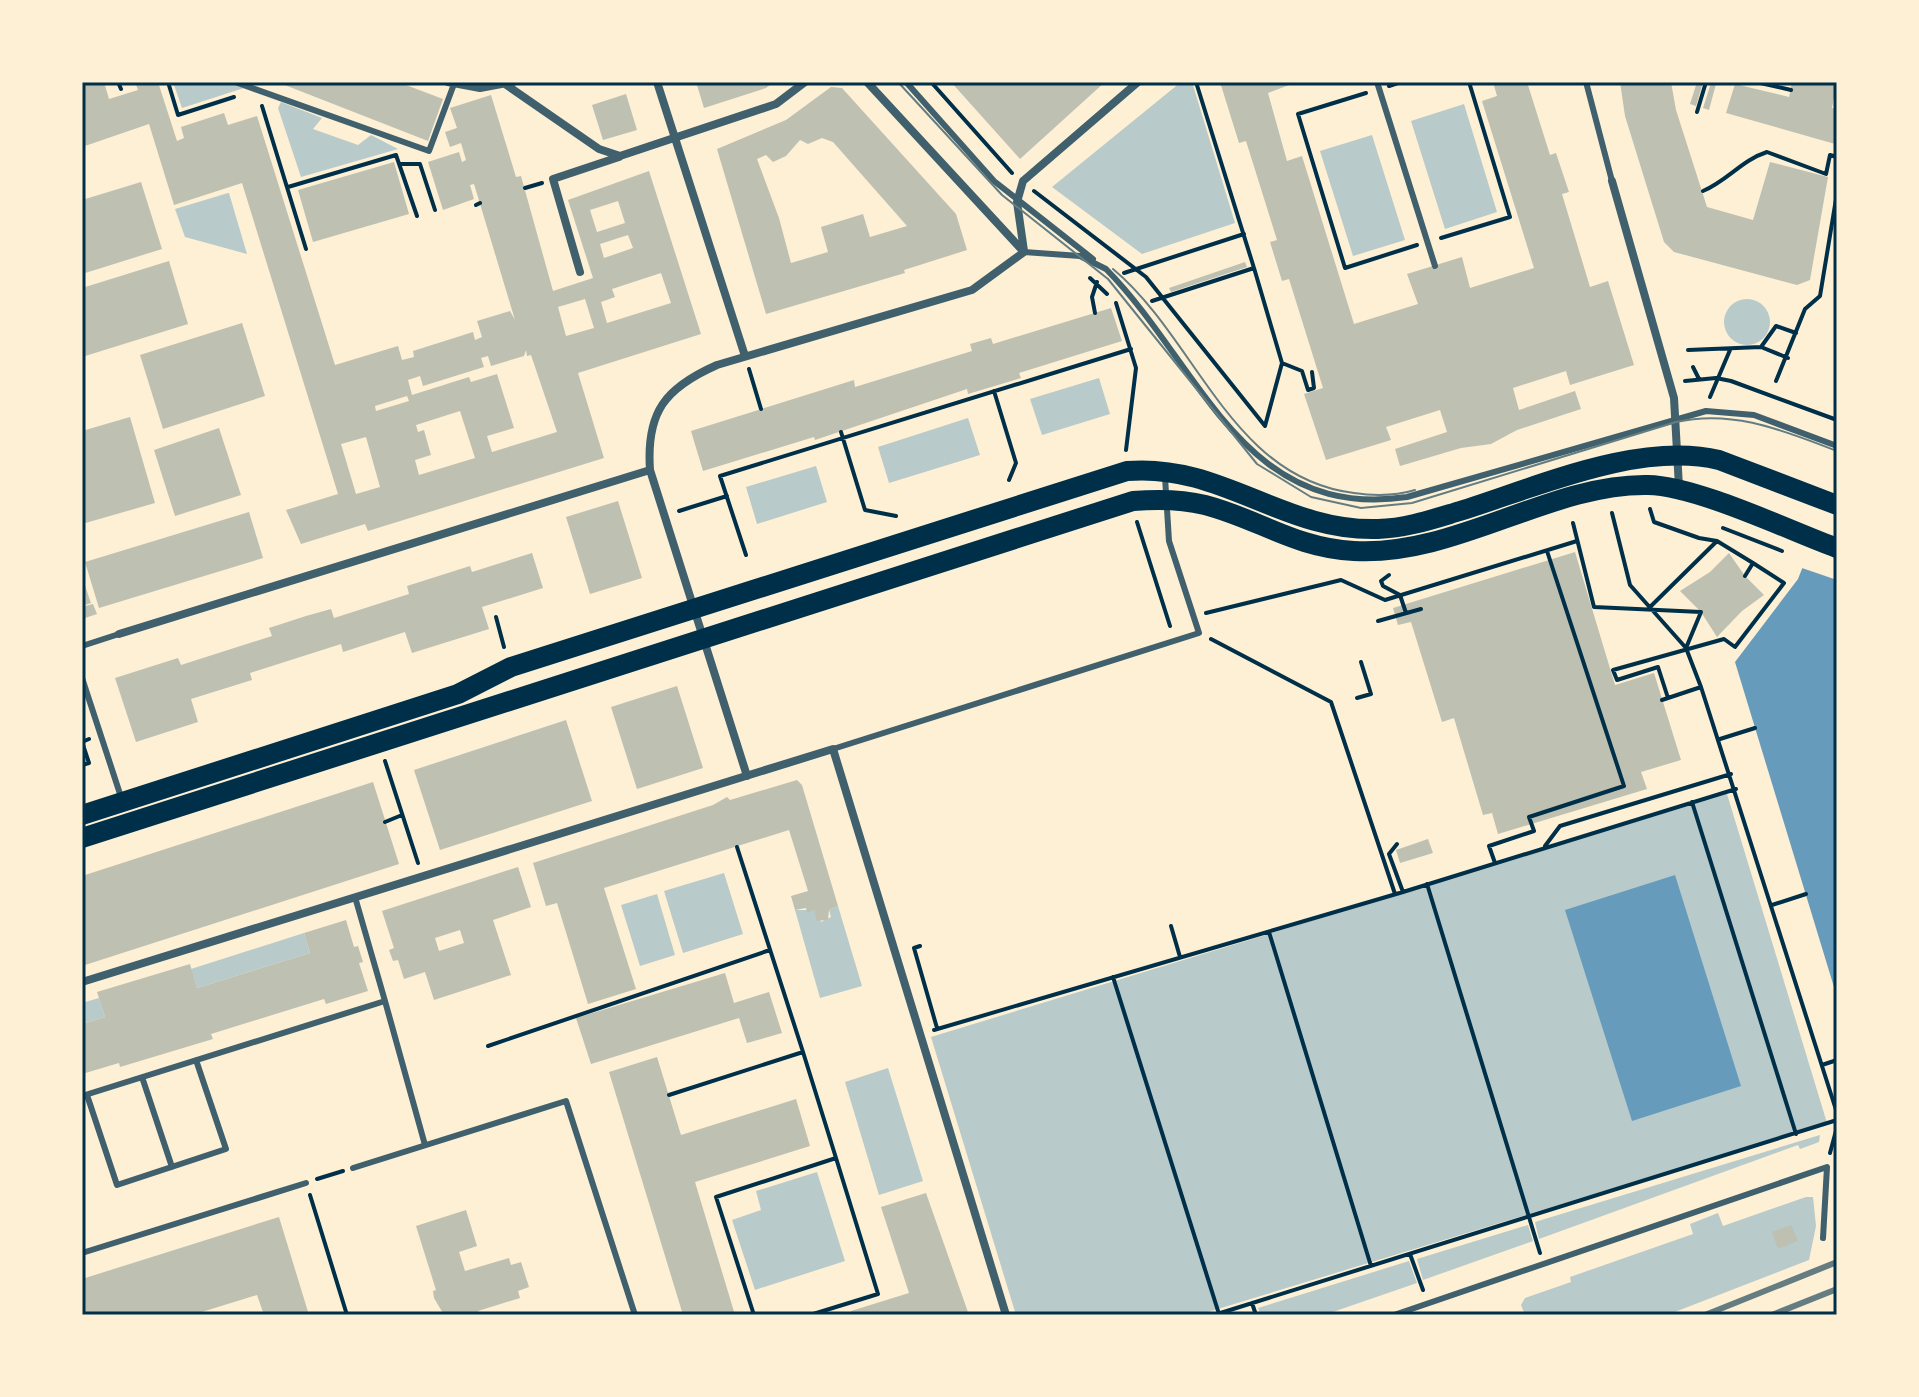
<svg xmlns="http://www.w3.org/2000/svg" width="1919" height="1397" font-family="'Sofia Sans Condensed',sans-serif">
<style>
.green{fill:#b9caca}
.water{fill:#669bbc}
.pier{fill:#fdf0d5}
.building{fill:#bec0b2;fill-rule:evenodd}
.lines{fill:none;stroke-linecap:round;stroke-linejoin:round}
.path{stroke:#003049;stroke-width:4}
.service{stroke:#3f606c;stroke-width:6}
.minor{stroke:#3f606c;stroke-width:8}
.primary{stroke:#003049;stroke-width:20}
.tram{stroke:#657d81;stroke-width:2}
.rail{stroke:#657d81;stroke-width:6}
.neatline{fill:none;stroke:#003049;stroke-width:3}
</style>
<rect width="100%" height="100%" fill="#fdf0d5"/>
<path class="green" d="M173,82H225L244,88L182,108Z
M1181,82H1192L1235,223L1142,254L1052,187Z
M281,102L322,118L313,129L358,145L371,135L398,149L301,177L278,108Z
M1464,104L1497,212L1445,229L1411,121Z
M1372,135L1405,240L1353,256L1320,151Z
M228,193H229L247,254L185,237L175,209Z
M1724 322a23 23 0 1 1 46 0a23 23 0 1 1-46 0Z
M1099,378L1110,414L1042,435L1030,399Z
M968,418L980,455L889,483L878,447Z
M816,466L827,502L757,524L746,487Z
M1727,794L1827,1123L1198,1315H1016L931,1037Z
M724,873L743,934L683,953L664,891Z
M657,894L675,955L640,966L621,905Z
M838,906L862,986L820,998L795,910H814L821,922L831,917L829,910Z
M304,933L310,953L197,988L191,969Z
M99,998L105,1017L82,1024V1003Z
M888,1068L923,1181L879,1195L845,1082Z
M1820,1135L1819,1142L1800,1149L1798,1145L1539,1239L1535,1222Z
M817,1172L845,1261L755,1290L732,1220L761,1210L756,1191Z
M1806,1197H1813L1816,1226L1809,1260L1667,1315H1525L1521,1305L1525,1298L1571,1282L1570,1277L1693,1234L1690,1224L1718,1213L1723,1226Z
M1528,1225L1533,1241L1423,1280L1417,1259Z
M1409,1261L1417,1283L1324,1315H1261L1258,1308Z"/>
<path class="water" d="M1837,480V997L1735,662L1798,579Z
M1675,875L1741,1086L1632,1121L1565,910Z"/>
<path class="pier" d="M1837,476V580L1799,567Z"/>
<path class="building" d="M82,82H104L109,99L138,90L135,82H158L177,141L184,138L181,127L224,113L228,125L257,116L335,365L398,346L402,360L414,357L413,351L473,332L475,340L482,337L477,321L510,311L515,320L474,184L470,185L474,199L443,210L428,162L459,152L462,162L466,160L461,143L450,147L445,132L457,128L450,108L491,95L516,177L521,176L553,291L593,278L568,200L649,171L701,334L578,373L604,458L368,531L365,524L301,544L286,510L338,494L242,183L174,205L149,124L82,147ZM618,201L625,223L597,232L590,210ZM628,235L633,248L604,258L600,244ZM661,273L671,303L607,323L601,302L615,297L612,289ZM585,299L594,328L566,336L558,307ZM526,350L527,356L531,355L557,432L492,452L487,436L514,428L497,374L471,382L469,377L412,395L408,380L420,376L423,386L484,367L481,358L488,356L491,366L524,356ZM407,396L409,401L376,411L375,406ZM460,411L475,458L419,475L415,460L431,455L424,430L418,432L416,425ZM366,437L380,487L356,494L341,444Z
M277,82H398L443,99L428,141Z
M696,82H774L766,88L704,108Z
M951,82L1033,84L1105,82L1020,159Z
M1220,82H1297L1268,93L1287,161L1302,156L1354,324L1418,304L1407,274L1462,257L1470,288L1534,268L1482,101L1497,96L1493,82H1527L1550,155L1556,153L1569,192L1562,194L1590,287L1608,281L1634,365L1570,385L1566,371L1513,388L1519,410L1575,391L1581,409L1517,430L1491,444L1461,448L1400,466L1395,449L1447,432L1440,410L1386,427L1391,440L1326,460L1304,394L1323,388L1289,279L1282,281L1270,242L1277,240L1246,141L1239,143Z
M1620,82H1671L1676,110L1707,207L1753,220L1770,162L1828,177L1810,280L1797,285L1674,252L1664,242L1625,116Z
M1697,82H1703L1696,106L1690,104Z
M1792,82H1837L1832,108L1837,109L1835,144L1726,113L1735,84L1789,97Z
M1711,83L1716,84L1709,110L1703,108Z
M831,87L842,88L956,214L967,250L904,270L905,273L766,314L717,149L786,120ZM822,138L833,142L907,226L870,237L863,214L821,227L828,252L791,263L779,218L757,159L766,155L773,162L786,156L800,140L808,144Z
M626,94L637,130L603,140L592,105Z
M394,162L409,214L313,242L298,190Z
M141,182L162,249L82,274V200Z
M169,261L188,324L82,357V288Z
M1245,262L1247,267L1171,292L1169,288Z
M1111,308L1122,341L1019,373L1021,378L968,394L967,389L815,440L814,437L703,471L691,431L854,380L855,387L972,351L970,344L991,338L993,344Z
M242,323L265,396L163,429L140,355Z
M130,417L155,503L82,524V431Z
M219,428L241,495L175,516L154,450Z
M618,501L642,578L590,594L566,517Z
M249,512L263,558L99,608L85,562Z
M1575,552L1615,685L1654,673L1681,760L1641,772L1647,789L1498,834L1492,813L1483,815L1454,718L1442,722L1411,622L1398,625L1393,608Z
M532,553L543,588L482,607L489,629L412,653L405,632L343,652L341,644L250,673L252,680L191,699L198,722L136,742L115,678L178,658L181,665L272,636L269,628L306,616L331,609L334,618L409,594L407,586L470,566L472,572Z
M1729,553L1745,576L1764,595L1742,611L1717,637L1701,612L1680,591L1710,572Z
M82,577L91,603L82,606Z
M93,604L97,614L82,619V607Z
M677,686L703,768L637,789L611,707Z
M566,720L592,801L440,850L414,770Z
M797,780L802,785L838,906L829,910L828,920L817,921L814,910L807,913L806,908L795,910L791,896L808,891L789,830L604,888L636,989L588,1004L557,903L546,906L533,863L713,805L727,797L730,800Z
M373,782L399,864L82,966V876Z
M1428,839L1433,853L1400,863L1396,850Z
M518,867L531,907L493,920L511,975L434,1000L425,972L404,979L398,960L393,961L389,950L394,948L382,911ZM460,930L464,943L439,951L435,938Z
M346,920L354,947L358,946L363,962L359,963L368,991L326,1004L324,999L211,1034L213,1039L120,1067L119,1063L82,1074V1024L105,1017L97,992L190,964L197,988L310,953L304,933Z
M725,973L734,1003L769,992L782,1033L747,1043L739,1018L591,1064L576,1018Z
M657,1057L681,1135L796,1099L810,1146L695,1182L735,1315H683L609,1072Z
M926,1193L969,1315H852L851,1311L909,1293L881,1207Z
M466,1210L477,1246L459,1252L465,1271L509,1258L511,1265L521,1262L529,1287L518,1291L520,1298L478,1311L479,1315H444L434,1298L433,1291L436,1290L416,1226Z
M279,1217L309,1315H264L257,1295L192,1315H82V1279Z
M1791,1225L1798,1241L1778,1249L1772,1232Z"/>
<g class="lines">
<path class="path" d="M118,82L121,89
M168,82L178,115L234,97
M931,82L1012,173
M1756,82L1791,90
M1389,86L1401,82
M1366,93L1298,114L1345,268L1417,245
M262,106L306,249
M1697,112L1706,82
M400,164H420L435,210
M288,187L396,155L417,216
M525,188L542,183
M1034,191L1146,277L1265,426
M1703,191C1727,181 1742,160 1767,152L1826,174L1830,155L1837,157
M476,205L480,203
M1441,238L1510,217L1469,82
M1254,268L1282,363L1265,426
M1124,273L1244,234
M1090,278L1107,294
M1152,301L1254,268L1196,82
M1116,303L1136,368L1126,450
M1095,313L1092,297L1097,282
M1761,347L1788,358
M1688,350L1761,347L1776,326L1796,333
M1282,363L1302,371L1308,390L1314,388L1312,372
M1693,367L1699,379
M749,369L761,409
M1685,381L1716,378L1731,381L1837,420
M1776,381L1805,309L1820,296L1837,193
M994,391L1016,463L1009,480
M1710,397L1730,350
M841,432L865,510L896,516
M1650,509L1654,522L1699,538L1717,541L1753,563L1745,576
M679,511L727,496
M1612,513L1630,585L1686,648L1701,687L1837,1113
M1137,522L1170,626
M1573,523L1594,607L1701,612L1686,648
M1723,528L1782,551
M746,555L720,476L1131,349
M1389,575L1381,581L1383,586L1400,595L1406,613
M1650,607L1717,541
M1206,613L1341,580L1385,600L1577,541
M496,617L504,647
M1378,621L1421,609
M1211,639L1331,702L1395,894
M1357,698L1371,694L1361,662
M1668,698L1701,687
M1662,700L1668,698L1658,667L1617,680L1613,670L1724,639L1735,647L1784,583L1753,563
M1720,739L1755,728
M385,761L418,863
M82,765L89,763L82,742L89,739
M1692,802L1796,1134
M385,822L402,815
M1397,844L1389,854L1403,892
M1545,846L1560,826L1731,774
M737,847L803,1052
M1495,863L1489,846L1534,831L1529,817L1624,786L1547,551
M1427,884L1540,1253
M1772,905L1806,894
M1171,926L1180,957
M1269,932L1371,1266
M920,946L914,948L937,1028
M1113,977L1219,1314
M934,1030L1403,892L1736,789
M488,1046L770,950
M1822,1065L1837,1060
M669,1095L803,1052L836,1158L716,1197L754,1315
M1830,1153L1837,1127
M317,1179L343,1171
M310,1195L347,1315
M1410,1254L1423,1290
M1252,1303L1256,1315
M810,1315L878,1294L836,1158
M1214,1315L1837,1120"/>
<path class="service" d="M235,82L429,151L454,84
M906,82L994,181L1093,259
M1377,82L1435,266
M1586,82L1612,181
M1024,252L1080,256L1106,269C1201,365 1242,521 1407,497L1706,411L1754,415L1837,446
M82,646L119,634
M82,678L122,800
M833,749L1199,633L1169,541L1165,477
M385,1001L425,1145
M142,1077L172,1167
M87,1095L117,1185L226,1149L196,1060
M82,1096L385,1001L355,897
M353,1168L566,1101L635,1315
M82,1253L306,1183
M1394,1315L1827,1167L1823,1238"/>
<path class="minor" d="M448,82L480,88L513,82
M657,82L745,356
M867,82L1024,252
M505,84L599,149L620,156L776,104L805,82
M1612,181L1674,398L1679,487
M1024,251L1017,202L1023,181L1138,82
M580,272L553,179L619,157
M119,634L650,470
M747,776L650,470C646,412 665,388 717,365L972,290L1024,252
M82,982L833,749L1006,1315"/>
<path class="primary" d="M82,815L458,694L511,667L1127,471C1222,463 1283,532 1378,529C1407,528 1433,519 1460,511C1537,487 1639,441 1719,460L1837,505
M82,838L1133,501C1157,499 1181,499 1205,505C1259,519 1295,548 1354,551C1455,557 1551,483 1648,485C1697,486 1788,530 1837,548"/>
<path class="tram" d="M898,82L1002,195L1108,279L1257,464L1311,497L1361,508L1412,503L1676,422C1734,409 1784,431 1837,451
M1113,269C1197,339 1231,478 1354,493C1374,496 1395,496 1415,490"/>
<path class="rail" d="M1705,1315L1837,1262
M1772,1315L1837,1289"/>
</g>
<rect width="1919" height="1397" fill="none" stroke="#fdf0d5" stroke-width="168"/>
<rect x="84" y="84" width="1751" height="1229" class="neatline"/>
</svg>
